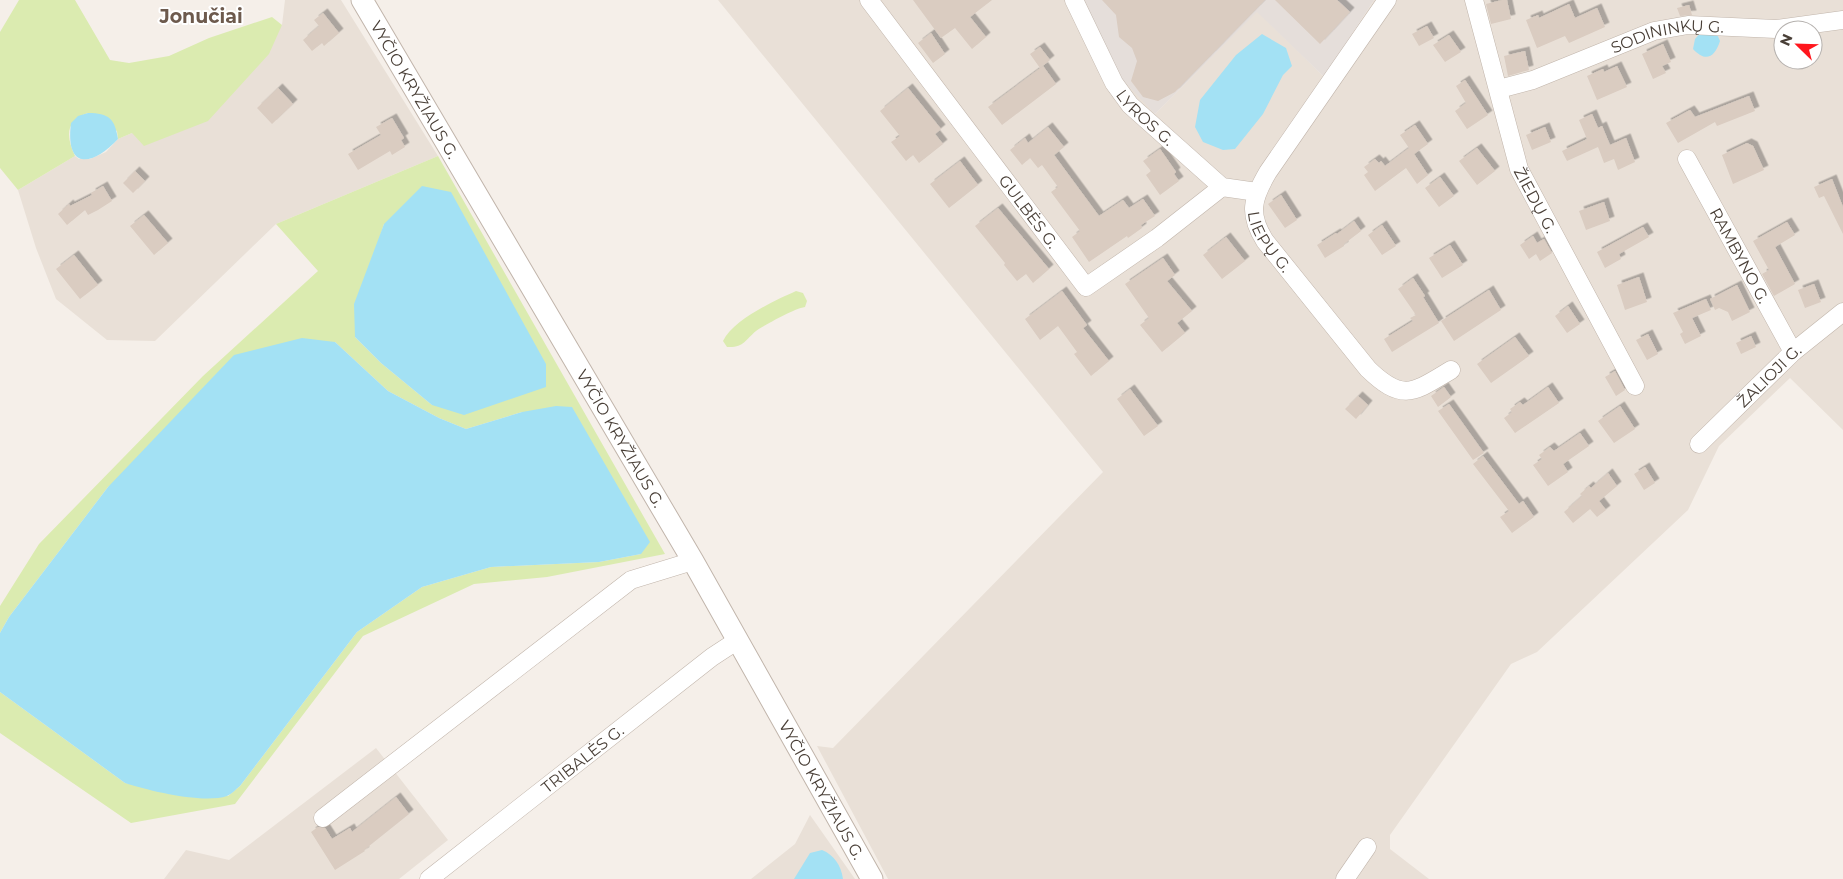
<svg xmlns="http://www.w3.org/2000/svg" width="1843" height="879" font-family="Montserrat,sans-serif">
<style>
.residential{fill:#e9e0d7;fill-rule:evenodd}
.industrial{fill:#e5deda}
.green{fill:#dbebb0;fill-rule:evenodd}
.water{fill:#a3e1f4}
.building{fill:#daccc1;filter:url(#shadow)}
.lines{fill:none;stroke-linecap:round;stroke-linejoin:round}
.minor-casing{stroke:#c1b5ab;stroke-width:19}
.tertiary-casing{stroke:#c1b5ab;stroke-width:23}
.minor{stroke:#fff;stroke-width:18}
.tertiary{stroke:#fff;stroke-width:21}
.labels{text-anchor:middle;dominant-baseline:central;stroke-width:4;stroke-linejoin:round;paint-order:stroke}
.street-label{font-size:16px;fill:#493f37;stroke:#fff}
.quarter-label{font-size:19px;font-weight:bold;fill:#6d5a4d;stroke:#fff}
</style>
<defs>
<filter id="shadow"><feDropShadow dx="4.5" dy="-4.5" stdDeviation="0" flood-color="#0004"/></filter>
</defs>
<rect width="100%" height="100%" fill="#f5efe9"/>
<path class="residential" d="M285,0H341L438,156L276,224L155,341L107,340L56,299L36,248L18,190L75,156L79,159H90L106,152L118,139L132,133L282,25Z
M718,0H1080L1155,114L1257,11L1324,77L1374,0H1843V430L1790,378L1719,446L1688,510L1537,652L1511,664L1390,835V849L1429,879H888L817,746L833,748L1103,472ZM1783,30H1813V60H1783Z
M376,748L448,840L399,879H164L186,850L229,860Z
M810,815L855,879H751L795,844Z"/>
<path class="industrial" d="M1080,0H1374L1324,77L1257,12L1155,114L1123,80Z"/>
<path class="green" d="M19,0H75L110,60L129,63L169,56L209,38L272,17L282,25L269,54L208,121L144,146L132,133L118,139L117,131L88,113C65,120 66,137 75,156L18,190L0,168V32Z
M438,156L665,554L547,577L474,584L363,636L235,804L131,823L0,733V692L125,783L228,796L240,786L357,632L422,587L491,567L599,562L641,554L522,412L466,429L439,418L388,391L335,342L108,487L9,617L0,633V606L39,544L203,376L318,271L276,224ZM384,224L432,405L381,363L355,337L375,251Z
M796,291L803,293L807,301L805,307C793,309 767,324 756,331C745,340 744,348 727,347L723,341C734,319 774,301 796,291Z"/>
<path class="water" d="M1702,31L1717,34L1720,41C1715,57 1706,63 1693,49L1695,39Z
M1262,34L1286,48L1292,66L1283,75L1263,114L1235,149L1223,150L1203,142L1195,127L1200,100L1236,55Z
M88,113C109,113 115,119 118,139C92,167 65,170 71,123L78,116Z
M422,186L451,192L546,364V387L464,415L432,405L381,363L355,337L354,304L384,224Z
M302,338L335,342L388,391L439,418L466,429L522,412L556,406L572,407L650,542L641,554L599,562L491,567L422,587L357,632L240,786C236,789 232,794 227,796C203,804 150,791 125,783L0,692V633L9,617L108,487L234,355Z
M822,850C834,855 841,865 843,879H794L810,853Z"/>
<path class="building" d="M913,0H992L970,17L986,37L972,49L955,28L941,38Z
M1102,0H1265L1175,92L1158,101L1143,97L1131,81L1137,61L1132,48L1119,37L1116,15Z
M1275,0H1337L1350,12L1320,44Z
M1502,0H1507L1511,19L1491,24L1486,4Z
M1569,4L1575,18L1597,8L1605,27L1569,43L1565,36L1537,48L1526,20L1538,15L1539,18Z
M1689,5L1692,15L1680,16L1677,8Z
M323,13L339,33L324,46L322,43L312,51L303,40L319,26L314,20Z
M1427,26L1434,38L1419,46L1412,34Z
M931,33L945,54L933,63L918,43Z
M1449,35L1461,52L1445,62L1433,45Z
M1663,44L1671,62L1662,66L1666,73L1653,79L1642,54Z
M1040,47L1050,60L1040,68L1030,54Z
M1525,51L1529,70L1508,76L1504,56Z
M1043,66L1056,84L1002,125L988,107Z
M1617,66L1627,87L1597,100L1587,76L1603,69L1604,72Z
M1465,80L1488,115L1467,129L1455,111L1466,103L1456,86Z
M278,88L293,104L272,124L257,108Z
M908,88L941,129L935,134L943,144L919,163L913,155L906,161L891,142L900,136L880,111Z
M1749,96L1755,111L1717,126L1715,122L1678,143L1666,123L1690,110L1695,117Z
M1592,114L1598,128L1602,126L1610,145L1626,138L1635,162L1618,170L1614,159L1604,163L1598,147L1567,161L1562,151L1587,139L1579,120Z
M392,118L404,138L401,140L405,147L392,155L390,151L358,170L348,154L381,135L376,127Z
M1415,125L1428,144L1414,154L1428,175L1417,184L1406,168L1375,191L1364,175L1368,172L1364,167L1375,159L1379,163L1381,161L1385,166L1409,148L1400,135Z
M1048,127L1064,147L1054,155L1099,216L1123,200L1129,208L1143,199L1155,216L1141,225L1142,228L1128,238L1127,236L1089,262L1072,237L1080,231L1051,192L1058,187L1042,165L1038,168L1030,158L1022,165L1010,150L1025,138L1028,143Z
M1545,127L1551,142L1532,150L1526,135Z
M1747,143L1753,146L1764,170L1733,184L1722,155Z
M1477,148L1495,171L1477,185L1459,161Z
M1160,149L1176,172L1174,174L1179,181L1160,195L1146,175L1151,171L1143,161Z
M960,161L978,185L949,208L930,184Z
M135,171L145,181L133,193L123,183Z
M1440,177L1454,196L1439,207L1425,188Z
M1832,179L1843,207V234L1824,196L1819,198L1814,187Z
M103,186L112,201L98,210L88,215L85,210L67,225L58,214L69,204L70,206L92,195L91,193Z
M1281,195L1297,220L1285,228L1268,204Z
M1604,202L1610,221L1586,230L1579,211Z
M998,208L1049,269L1033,283L1026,274L1017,281L1004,265L1005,263L975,226Z
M144,215L168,243L154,255L130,226Z
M1354,221L1361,231L1344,244V246L1325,258L1317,245L1336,233L1337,234Z
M1787,222L1795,235L1775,247L1795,284L1774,296L1762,274L1769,270L1753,241Z
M1382,225L1396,246L1382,255L1368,235Z
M1643,227L1649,237L1619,254L1621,259L1605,268L1597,252Z
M1533,236L1537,243L1544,239L1552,253L1540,261L1536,254L1529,259L1520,245Z
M1226,237L1245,261L1222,279L1203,255Z
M1450,245L1463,265L1442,278L1429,258Z
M74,255L98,285L80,299L56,269Z
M1163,258L1175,275L1167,281L1192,311L1177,323L1185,333L1162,352L1140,325L1149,318L1125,284Z
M1639,277L1647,302L1625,310L1617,285Z
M1413,278L1425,296L1423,297L1439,323L1392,352L1384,339L1413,321L1410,318L1416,315L1398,289Z
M1814,284L1821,302L1805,308L1798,290Z
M1737,285L1750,312L1732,321L1728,312L1719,308L1715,310L1710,299Z
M1489,290L1501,310L1454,341L1441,321Z
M1062,291L1087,325L1083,328L1109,361L1091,376L1074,354L1077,352L1058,326L1040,340L1025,319Z
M1706,299L1711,310L1692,318L1701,336L1685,344L1680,334L1683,332L1673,313Z
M1568,306L1580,324L1567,333L1555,316Z
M1648,334L1658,354L1647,360L1636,340Z
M1751,336L1756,347L1741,354L1736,343Z
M1515,337L1529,356L1491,383L1477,364Z
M1615,371L1625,390L1616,396L1605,377Z
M1444,387L1451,397L1438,407L1431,396Z
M1548,387L1559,403L1515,433L1504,418L1512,412L1510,409L1520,402L1523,405Z
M1130,389L1158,426L1144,436L1117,399Z
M1358,396L1368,405L1356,419L1345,409Z
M1449,404L1484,453L1473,460L1438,411Z
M1620,406L1635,429L1614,443L1598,421Z
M1580,433L1589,446L1563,464L1568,472L1548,486L1533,465L1542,459L1539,455L1550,447L1554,451Z
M1483,456L1519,504L1523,501L1534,517L1512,533L1500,517L1509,511L1473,464Z
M1645,467L1655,483L1644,490L1634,474Z
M1608,473L1617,486L1599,501L1606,510L1597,517L1590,509L1573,523L1564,512L1582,496L1580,494L1589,486L1591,488Z
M396,797L409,814L364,850L365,851L335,870L311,832L318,827L325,828L332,839L350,828L352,832Z"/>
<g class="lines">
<defs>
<g id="minor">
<path id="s1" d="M869,0L1086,287L1157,238L1222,187"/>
<path id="s2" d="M1074,0L1114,83L1130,105L1222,187L1257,192"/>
<path id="s3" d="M1387,0L1268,172C1252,199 1248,214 1265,241L1368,369C1403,403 1414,392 1451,370"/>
<path id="s4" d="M1474,0L1519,169L1635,386"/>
<path id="s5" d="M1499,89L1533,80L1654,31L1688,25L1776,29L1843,20"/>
<path id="s6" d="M1687,159L1793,352"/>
<path id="s7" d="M1699,444L1793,352L1843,312"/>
<path d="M323,818L631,580L693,561"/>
<path id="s8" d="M429,879L712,657L738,640"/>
<path d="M1345,879L1367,847"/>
</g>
<g id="tertiary">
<path id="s9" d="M362,0L693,561L872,879"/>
</g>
</defs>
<use href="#minor" class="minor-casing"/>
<use href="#tertiary" class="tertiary-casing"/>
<use href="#minor" class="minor"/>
<use href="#tertiary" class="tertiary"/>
</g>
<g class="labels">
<g class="street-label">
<text stroke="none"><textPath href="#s5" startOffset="178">SODININKŲ G.</textPath></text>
<text stroke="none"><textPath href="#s9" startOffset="104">VYČIO KRYŽIAUS G.</textPath></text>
<text stroke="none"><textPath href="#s2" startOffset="139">LYROS G.</textPath></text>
<text stroke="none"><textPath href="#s4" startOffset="210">ŽIEDŲ G.</textPath></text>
<text stroke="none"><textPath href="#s1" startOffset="265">GULBĖS G.</textPath></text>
<text stroke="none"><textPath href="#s3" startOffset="286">LIEPŲ G.</textPath></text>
<text stroke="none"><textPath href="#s6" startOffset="110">RAMBYNO G.</textPath></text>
<text stroke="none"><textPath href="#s7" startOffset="98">ŽALIOJI G.</textPath></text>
<text stroke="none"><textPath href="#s9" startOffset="509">VYČIO KRYŽIAUS G.</textPath></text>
<text stroke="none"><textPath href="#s8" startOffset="195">TRIBALĖS G.</textPath></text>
<text stroke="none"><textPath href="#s9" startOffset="914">VYČIO KRYŽIAUS G.</textPath></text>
</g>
<g class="quarter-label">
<text x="201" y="16">Jonučiai</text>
</g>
</g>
<g transform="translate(1798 45) rotate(293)"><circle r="24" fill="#ffffff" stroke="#b6b2af"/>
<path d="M0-4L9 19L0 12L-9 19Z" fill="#ff161d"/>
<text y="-8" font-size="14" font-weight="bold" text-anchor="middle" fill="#493f37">N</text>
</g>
</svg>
